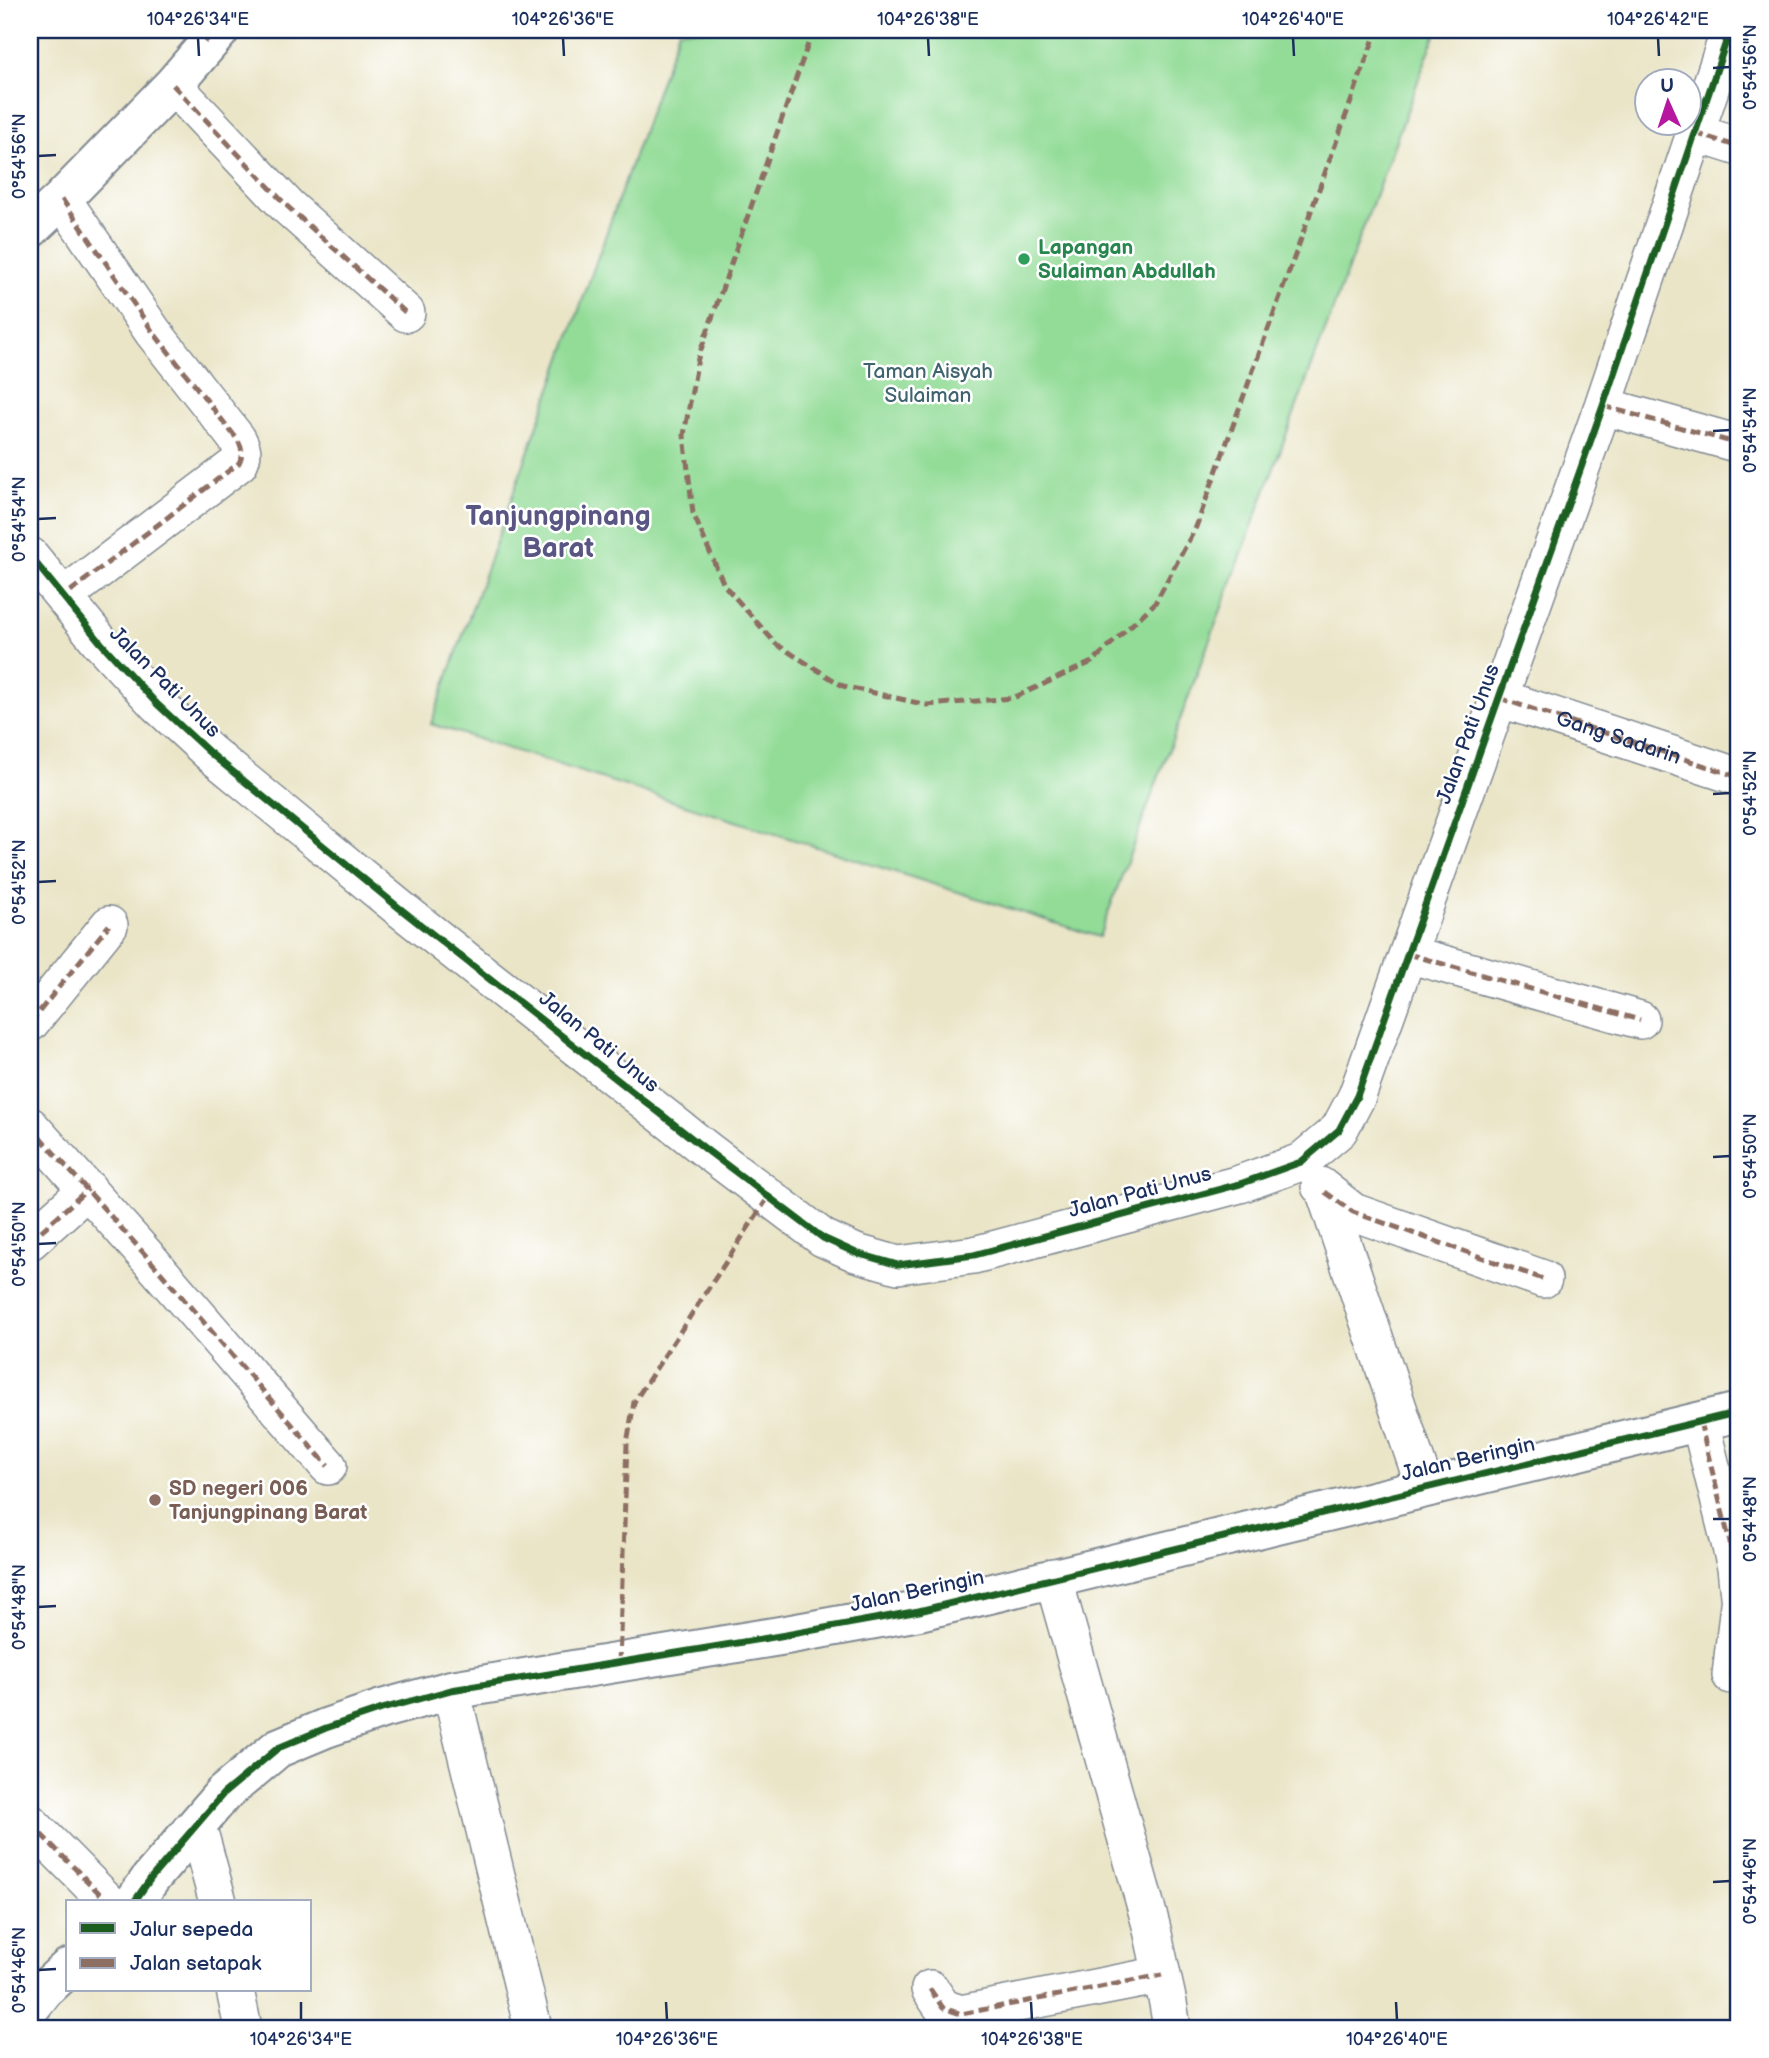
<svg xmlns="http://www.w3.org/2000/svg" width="1769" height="2058" font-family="'Balsamiq Sans',sans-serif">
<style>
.green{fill:#93dc97;stroke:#57867a;stroke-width:2}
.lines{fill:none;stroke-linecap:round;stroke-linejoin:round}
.minor-casing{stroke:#828a92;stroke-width:40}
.tertiary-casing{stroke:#828a92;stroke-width:42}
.minor{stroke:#fff;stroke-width:37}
.tertiary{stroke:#fff;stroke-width:38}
.quiet{stroke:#8d6e63;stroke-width:5;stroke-dasharray:10 5;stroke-linecap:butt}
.cycleway-casing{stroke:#fff;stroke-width:11}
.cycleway{stroke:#1b5e20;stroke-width:7}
.ticks{fill:none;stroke:#1b2f5e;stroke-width:2.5}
.leisure-dot{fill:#2e9e5b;stroke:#fff;stroke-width:2.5}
.education-dot{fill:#8d6e63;stroke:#fff;stroke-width:2.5}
.labels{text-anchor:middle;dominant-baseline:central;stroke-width:5;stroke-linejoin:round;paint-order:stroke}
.leisure-label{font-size:21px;font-weight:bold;fill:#27864d;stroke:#fff;text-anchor:start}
.park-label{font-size:21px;fill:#3f636f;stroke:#fff}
.street-label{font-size:21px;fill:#1b2f5e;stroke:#fff}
.education-label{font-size:21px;font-weight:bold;fill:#785e54;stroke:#fff;text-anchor:start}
.district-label{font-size:28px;font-weight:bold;fill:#595683;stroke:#fff}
.neatline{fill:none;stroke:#1b2f5e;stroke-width:2.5}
.ticks-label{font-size:18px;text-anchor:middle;fill:#1b2f5e}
</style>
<rect width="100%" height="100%" fill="#fff"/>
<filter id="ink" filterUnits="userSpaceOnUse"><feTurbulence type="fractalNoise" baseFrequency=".0143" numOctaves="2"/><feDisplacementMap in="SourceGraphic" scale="14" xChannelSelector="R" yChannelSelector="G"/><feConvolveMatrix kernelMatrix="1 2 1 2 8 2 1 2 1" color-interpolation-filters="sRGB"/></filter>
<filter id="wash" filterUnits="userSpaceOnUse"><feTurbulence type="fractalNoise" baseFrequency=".00686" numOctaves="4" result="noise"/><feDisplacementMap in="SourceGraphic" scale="28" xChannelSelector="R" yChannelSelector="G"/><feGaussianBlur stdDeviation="1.57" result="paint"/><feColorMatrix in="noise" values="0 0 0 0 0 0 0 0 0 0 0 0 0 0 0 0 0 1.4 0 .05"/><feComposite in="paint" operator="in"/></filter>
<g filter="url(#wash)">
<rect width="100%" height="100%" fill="#eae5c7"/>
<path class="green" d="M679,30H1437L1099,937L431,724Z"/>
</g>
<g filter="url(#ink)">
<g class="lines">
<defs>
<path id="minor" d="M173,85L287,206L406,313
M1695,133L1739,147
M62,199L153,332L237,439C242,448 244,453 239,463L64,596
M1603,406L1739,444
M30,556L101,643L157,704L210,753L398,907L708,1151L823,1238L856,1253L898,1265L974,1255L1240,1184L1301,1162L1339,1130L1357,1096L1603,406L1730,30
M1499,698L1739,777
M1408,954L1640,1020
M30,1023L109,925
M30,1126L149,1259L328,1466
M1320,1186L1353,1212L1543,1279
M1325,1192L1425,1488
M30,1241L88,1189
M1700,1422L1736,1567L1739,1596
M1053,1577L1151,1925L1168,2003L1172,2028
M1731,1675L1739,1604
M451,1690L533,2028
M30,1823L108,1902
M190,1831L201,1839L218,1902
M930,1989L943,2008L961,2014L1162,1975
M235,1990L243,2028"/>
<path id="tertiary" d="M30,229L62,199L173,85L220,30
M134,1902L151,1878L223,1794L278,1748L326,1728L382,1709L451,1690L786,1635L919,1611L1739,1412
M30,2008L44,1990L68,1968"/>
</defs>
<use href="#minor" class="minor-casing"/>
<use href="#tertiary" class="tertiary-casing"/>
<use href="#minor" class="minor"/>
<use href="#tertiary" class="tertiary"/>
<g class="quiet">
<path d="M194,30L208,42"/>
<path d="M813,30L698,358L684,435L693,513L724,585L776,644L843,686L927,705L1013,698L1092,662L1155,603L1196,527L1377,30"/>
<path d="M173,85L287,206L406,313"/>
<path d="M1695,133L1739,147"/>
<path d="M62,199L153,332L237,439C242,448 244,453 239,463L64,596"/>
<path d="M1603,406L1739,444"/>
<path id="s1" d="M1499,698L1739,777"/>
<path d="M1408,954L1640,1020"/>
<path d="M30,1023L109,925"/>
<path d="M30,1126L149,1259L328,1466"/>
<path d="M1325,1192L1353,1212L1543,1279"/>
<path d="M30,1241L88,1189"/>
<path d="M1700,1422L1736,1567L1739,1596"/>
<path d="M619,1663L627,1444L634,1402L769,1196"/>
<path d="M1731,1675L1739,1604"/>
<path d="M30,1823L108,1902"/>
<path d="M930,1989L943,2008L961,2014L1162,1975"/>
</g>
<defs>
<path id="cycleway" d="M30,556L101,643L157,704L210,753L398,907L708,1151L823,1238L856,1253L898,1265L974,1255L1240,1184L1301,1162L1339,1130L1357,1096L1603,406L1730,30
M134,1902L151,1878L223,1794L278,1748L326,1728L382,1709L451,1690L786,1635L919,1611L1739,1412"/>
</defs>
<use href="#cycleway" class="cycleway-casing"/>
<use href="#cycleway" class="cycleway"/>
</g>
</g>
<path class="ticks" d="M198,38L199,56M563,38L564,56M928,38L929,56M1293,38L1294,56M1658,38L1659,56M1713,68L1730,67M38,156L56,155M1713,431L1730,430M38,519L56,518M1713,794L1730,793M38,882L56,881M1713,1157L1730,1156M38,1244L56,1243M1713,1519H1730M38,1607L56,1606M1713,1882L1730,1881M38,1970L56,1969M301,2002V2020M666,2002L667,2020M1031,2002L1032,2020M1396,2002L1397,2020"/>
<circle class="leisure-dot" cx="1024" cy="259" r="7"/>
<circle class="education-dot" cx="155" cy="1500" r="7"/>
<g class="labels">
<g class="leisure-label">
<text x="1038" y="247">Lapangan<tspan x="1038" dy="24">Sulaiman Abdullah</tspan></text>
</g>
<g class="park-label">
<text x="928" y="371">Taman Aisyah<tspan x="928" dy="24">Sulaiman</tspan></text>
</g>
<g class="street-label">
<text transform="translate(165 682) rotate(45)">Jalan Pati Unus</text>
<text transform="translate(1468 734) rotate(-70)">Jalan Pati Unus</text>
<text stroke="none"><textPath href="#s1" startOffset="126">Gang Sadarin</textPath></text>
<text transform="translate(599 1042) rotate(39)">Jalan Pati Unus</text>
<text transform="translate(1140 1192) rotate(-15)">Jalan Pati Unus</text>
<text transform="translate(1468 1459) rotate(-13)">Jalan Beringin</text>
<text transform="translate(917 1591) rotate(-12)">Jalan Beringin</text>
</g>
<g class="education-label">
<text x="169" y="1488">SD negeri 006<tspan x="169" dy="24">Tanjungpinang Barat</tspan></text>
</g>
<g class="district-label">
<text x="558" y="516">Tanjungpinang<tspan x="558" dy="32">Barat</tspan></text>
</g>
</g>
<rect width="1769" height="2058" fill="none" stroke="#fff" stroke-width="77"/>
<rect x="66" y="1900" width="245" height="91" fill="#ffffff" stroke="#a4acbf" stroke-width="2"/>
<rect x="80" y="1923" width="35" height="10" fill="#1b5e20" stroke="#a4acbf" stroke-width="2"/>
<text x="130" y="1936" font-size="21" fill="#1b2f5e">Jalur sepeda</text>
<rect x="80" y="1958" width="35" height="10" fill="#8d6e63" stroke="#a4acbf" stroke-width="2"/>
<text x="130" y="1970" font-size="21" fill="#1b2f5e">Jalan setapak</text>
<g transform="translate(1668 102) rotate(357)"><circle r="33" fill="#ffffff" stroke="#a4acbf" stroke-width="2"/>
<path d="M0-5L12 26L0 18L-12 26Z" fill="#b5179e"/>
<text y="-10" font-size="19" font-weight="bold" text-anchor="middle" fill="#1b2f5e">U</text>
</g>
<rect x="38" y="38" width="1692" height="1982" class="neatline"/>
<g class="ticks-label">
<text x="198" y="25">104°26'34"E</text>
<text x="563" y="25">104°26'36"E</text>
<text x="928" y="25">104°26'38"E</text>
<text x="1293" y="25">104°26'40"E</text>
<text x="1658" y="25">104°26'42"E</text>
<text transform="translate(1750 67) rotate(-90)" y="6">0°54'56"N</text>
<text transform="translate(19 156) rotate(-90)" y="6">0°54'56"N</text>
<text transform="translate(1750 430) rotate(-90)" y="6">0°54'54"N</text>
<text transform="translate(19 519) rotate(-90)" y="6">0°54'54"N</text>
<text transform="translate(1750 793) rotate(-90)" y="6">0°54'52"N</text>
<text transform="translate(19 882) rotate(-90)" y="6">0°54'52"N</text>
<text transform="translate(1750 1156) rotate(-90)" y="6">0°54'50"N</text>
<text transform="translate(19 1244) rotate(-90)" y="6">0°54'50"N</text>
<text transform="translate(1750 1519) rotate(-90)" y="6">0°54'48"N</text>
<text transform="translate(19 1607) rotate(-90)" y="6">0°54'48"N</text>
<text transform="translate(1750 1881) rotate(-90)" y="6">0°54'46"N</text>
<text transform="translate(19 1970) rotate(-90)" y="6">0°54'46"N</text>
<text x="301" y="2045">104°26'34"E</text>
<text x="667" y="2045">104°26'36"E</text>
<text x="1032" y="2045">104°26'38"E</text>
<text x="1397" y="2045">104°26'40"E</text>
</g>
</svg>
